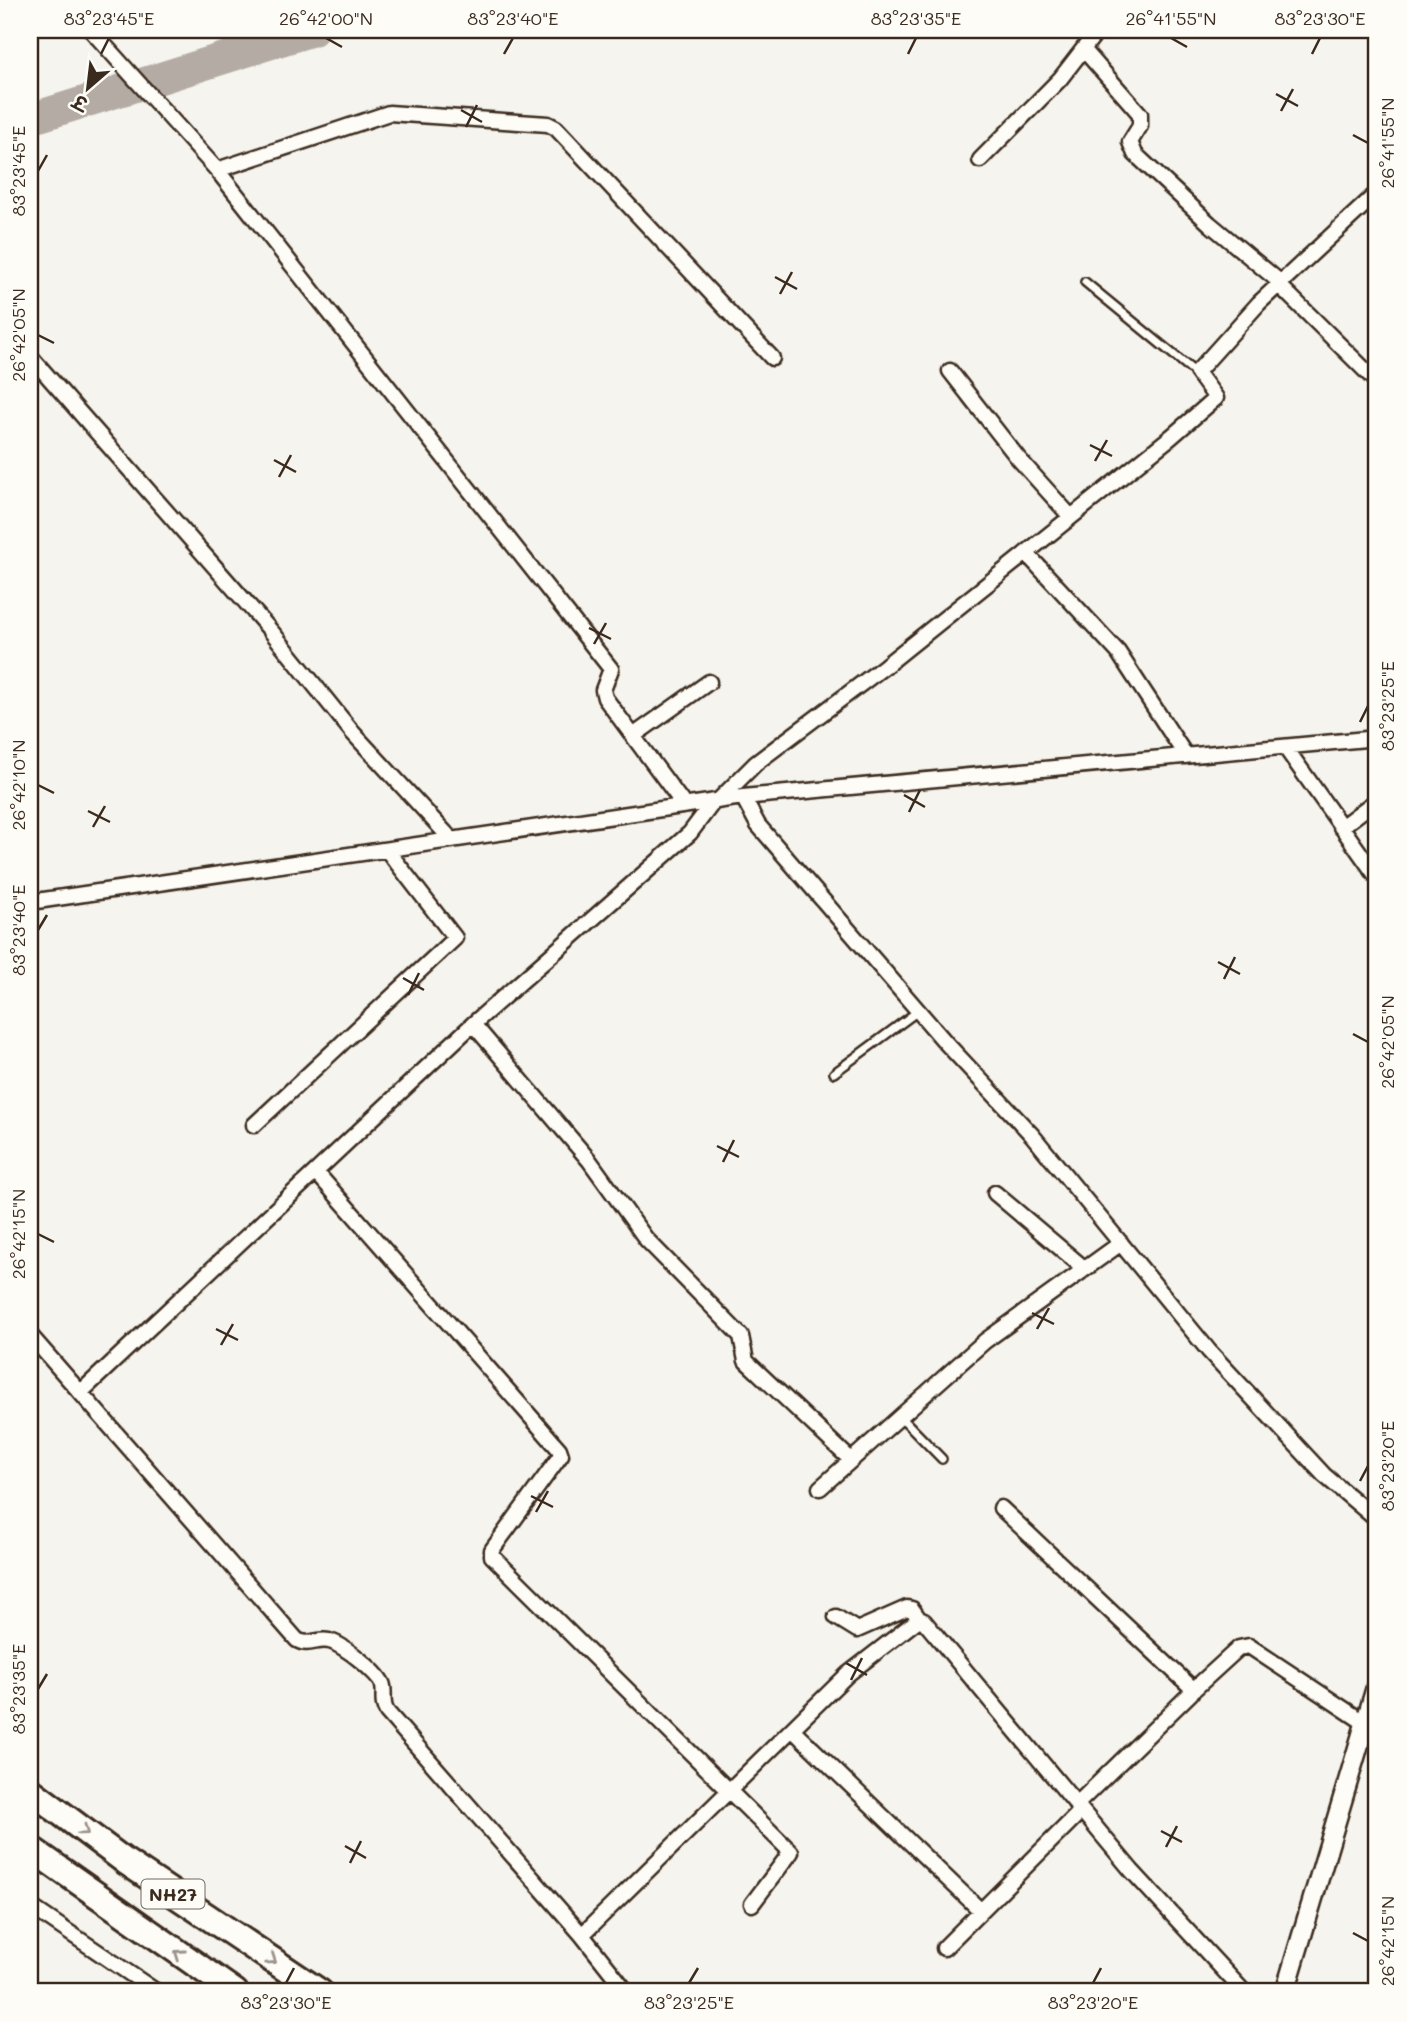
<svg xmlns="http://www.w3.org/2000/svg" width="1407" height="2022" font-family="Mali,'Playpen Sans Deva',sans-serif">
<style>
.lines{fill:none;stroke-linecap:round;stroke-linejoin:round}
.river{stroke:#b4aca4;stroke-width:32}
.service-casing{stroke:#3b2a1e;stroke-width:12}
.minor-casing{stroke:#3b2a1e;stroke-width:19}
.tertiary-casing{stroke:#3b2a1e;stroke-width:23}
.trunk-casing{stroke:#3b2a1e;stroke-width:30}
.service{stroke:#fdfcf7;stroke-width:7}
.minor{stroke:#fdfcf7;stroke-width:14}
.tertiary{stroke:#fdfcf7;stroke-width:18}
.trunk{stroke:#fdfcf7;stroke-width:24}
.oneway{stroke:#9c938a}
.ticks{fill:none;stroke:#3b2a1e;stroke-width:2.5}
.labels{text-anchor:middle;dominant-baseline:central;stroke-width:5;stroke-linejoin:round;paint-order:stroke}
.shield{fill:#fdfcf7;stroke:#75695f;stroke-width:2}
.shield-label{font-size:18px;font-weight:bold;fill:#3b2a1e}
.neatline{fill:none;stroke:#3b2a1e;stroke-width:2.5}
.ticks-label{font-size:18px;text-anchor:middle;fill:#3b2a1e}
</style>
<rect width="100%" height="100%" fill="#f5f4ee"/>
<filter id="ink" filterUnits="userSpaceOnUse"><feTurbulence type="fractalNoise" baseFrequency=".0143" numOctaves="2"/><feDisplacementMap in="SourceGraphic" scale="14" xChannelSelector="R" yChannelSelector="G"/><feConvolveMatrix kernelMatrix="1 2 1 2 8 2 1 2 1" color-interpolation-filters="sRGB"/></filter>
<g filter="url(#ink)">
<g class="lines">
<path class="river" d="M30,119L313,30"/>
<defs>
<path id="service" d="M1085,282L1197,374
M834,1073L918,1011
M900,1416L942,1459"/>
<path id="minor" d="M91,30L217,170L611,669L603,690L605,698L684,805
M1084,50L1140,114V126L1130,142L1135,154L1210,224L1281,283
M980,160L1060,79L1098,30
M217,170L389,113L548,124L556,128L772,358
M1279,285L1377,382
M30,356L271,631L353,733L452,840
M950,371L1018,458L1071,517
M1026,553L1118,652L1186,756
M633,736L709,682
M1285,747L1377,877
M743,797L758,825L946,1043L1032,1135L1209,1351L1324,1475L1377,1520
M718,801L756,763L885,666L1171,437L1216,398L1197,372L1259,303L1377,193
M1341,827L1377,800
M30,902L743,797L1377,738
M473,1024L589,1160L646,1239L741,1336L746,1361L851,1460
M254,1125L455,938L387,850
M316,1172L559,1449L561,1455L492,1550V1556L791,1852L752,1904
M995,1193L1085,1269
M30,1335L297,1640C309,1647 317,1638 329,1641C341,1643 381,1674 383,1686C385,1695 381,1703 387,1712L582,1935L627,1992
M81,1392L473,1024L690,833L714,801
M820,1488L985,1341L1121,1243
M1001,1508L1192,1688L1191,1693L1076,1805
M836,1617L857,1630L907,1608L912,1609L919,1619
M1192,1691L1239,1648L1249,1646L1365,1723
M792,1729L980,1910
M30,1906L157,1992
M582,1935L848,1674L919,1619L924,1621L1132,1871L1244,1992
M944,1948L1081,1811"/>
<path id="tertiary" d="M1285,1992L1377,1684"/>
<path id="trunk" d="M30,1790L126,1862L320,1992
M30,1848L235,1992"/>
</defs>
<use href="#service" class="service-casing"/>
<use href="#minor" class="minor-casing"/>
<use href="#tertiary" class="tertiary-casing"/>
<use href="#trunk" class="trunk-casing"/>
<use href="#service" class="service"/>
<use href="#minor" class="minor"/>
<use href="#tertiary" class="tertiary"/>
<use href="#trunk" class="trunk"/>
</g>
<defs><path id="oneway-chevron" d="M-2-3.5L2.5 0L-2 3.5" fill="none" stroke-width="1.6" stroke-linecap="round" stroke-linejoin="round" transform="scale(1.75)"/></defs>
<g class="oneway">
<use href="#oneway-chevron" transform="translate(84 1831) rotate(37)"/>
<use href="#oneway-chevron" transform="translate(179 1954) rotate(-145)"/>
<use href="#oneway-chevron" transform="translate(272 1960) rotate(34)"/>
</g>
</g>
<path class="ticks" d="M326,38L342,47M1171,38L1187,47M101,54L109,38M504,54L513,38M908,54L916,38M1312,54L1320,38M1276,94L1298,106M461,110L482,122M1281,111L1293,89M466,127L477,105M1353,135L1368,143M38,171L47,155M775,277L797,289M780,294L792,272M38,335L54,343M1090,445L1112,456M274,460L296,472M1095,461L1107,440M279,477L291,455M589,628L611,639M594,644L606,623M1360,722L1368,706M38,785L54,793M904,795L925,807M88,811L110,822M909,812L920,790M93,827L105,806M38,930L47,915M1218,962L1240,974M403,978L424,990M1224,979L1235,957M408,995L419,973M1353,1034L1368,1042M717,1146L739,1157M723,1162L734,1140M38,1234L54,1242M1032,1313L1054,1324M216,1329L238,1340M1037,1329L1049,1308M221,1345L233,1324M1360,1481L1368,1466M531,1496L553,1507M536,1512L548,1491M846,1663L867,1675M851,1680L862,1658M38,1689L47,1674M1161,1831L1182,1842M345,1846L366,1858M1166,1847L1177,1826M350,1863L361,1841M1353,1933L1368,1941M286,1983L294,1968M689,1983L698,1968M1093,1983L1101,1968"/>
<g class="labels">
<rect class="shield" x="141.5" y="1879.5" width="63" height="29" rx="5"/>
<g class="shield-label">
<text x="173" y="1894">NH27</text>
</g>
</g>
<rect width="1407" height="2022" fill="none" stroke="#fdfcf7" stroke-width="77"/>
<g transform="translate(88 88) rotate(208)" stroke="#fdfcf7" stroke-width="5" paint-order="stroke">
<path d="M0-5L12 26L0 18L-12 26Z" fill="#3b2a1e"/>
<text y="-10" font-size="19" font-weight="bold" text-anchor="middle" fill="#3b2a1e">उ</text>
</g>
<rect x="38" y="38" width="1330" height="1945" class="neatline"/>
<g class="ticks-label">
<text x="109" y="25">83°23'45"E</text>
<text x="326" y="25">26°42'00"N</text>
<text x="513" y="25">83°23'40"E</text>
<text x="916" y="25">83°23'35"E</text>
<text x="1171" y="25">26°41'55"N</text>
<text x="1320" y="25">83°23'30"E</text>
<text transform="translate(1388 143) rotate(-90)" y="6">26°41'55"N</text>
<text transform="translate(19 171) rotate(-90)" y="6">83°23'45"E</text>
<text transform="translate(19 335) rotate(-90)" y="6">26°42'05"N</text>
<text transform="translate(1388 706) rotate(-90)" y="6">83°23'25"E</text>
<text transform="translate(19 785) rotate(-90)" y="6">26°42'10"N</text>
<text transform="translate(19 930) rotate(-90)" y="6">83°23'40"E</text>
<text transform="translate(1388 1042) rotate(-90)" y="6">26°42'05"N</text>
<text transform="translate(19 1234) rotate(-90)" y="6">26°42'15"N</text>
<text transform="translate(1388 1466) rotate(-90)" y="6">83°23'20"E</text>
<text transform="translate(19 1689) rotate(-90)" y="6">83°23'35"E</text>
<text transform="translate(1388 1941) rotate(-90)" y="6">26°42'15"N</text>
<text x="286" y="2009">83°23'30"E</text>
<text x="689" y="2009">83°23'25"E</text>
<text x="1093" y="2009">83°23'20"E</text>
</g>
</svg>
